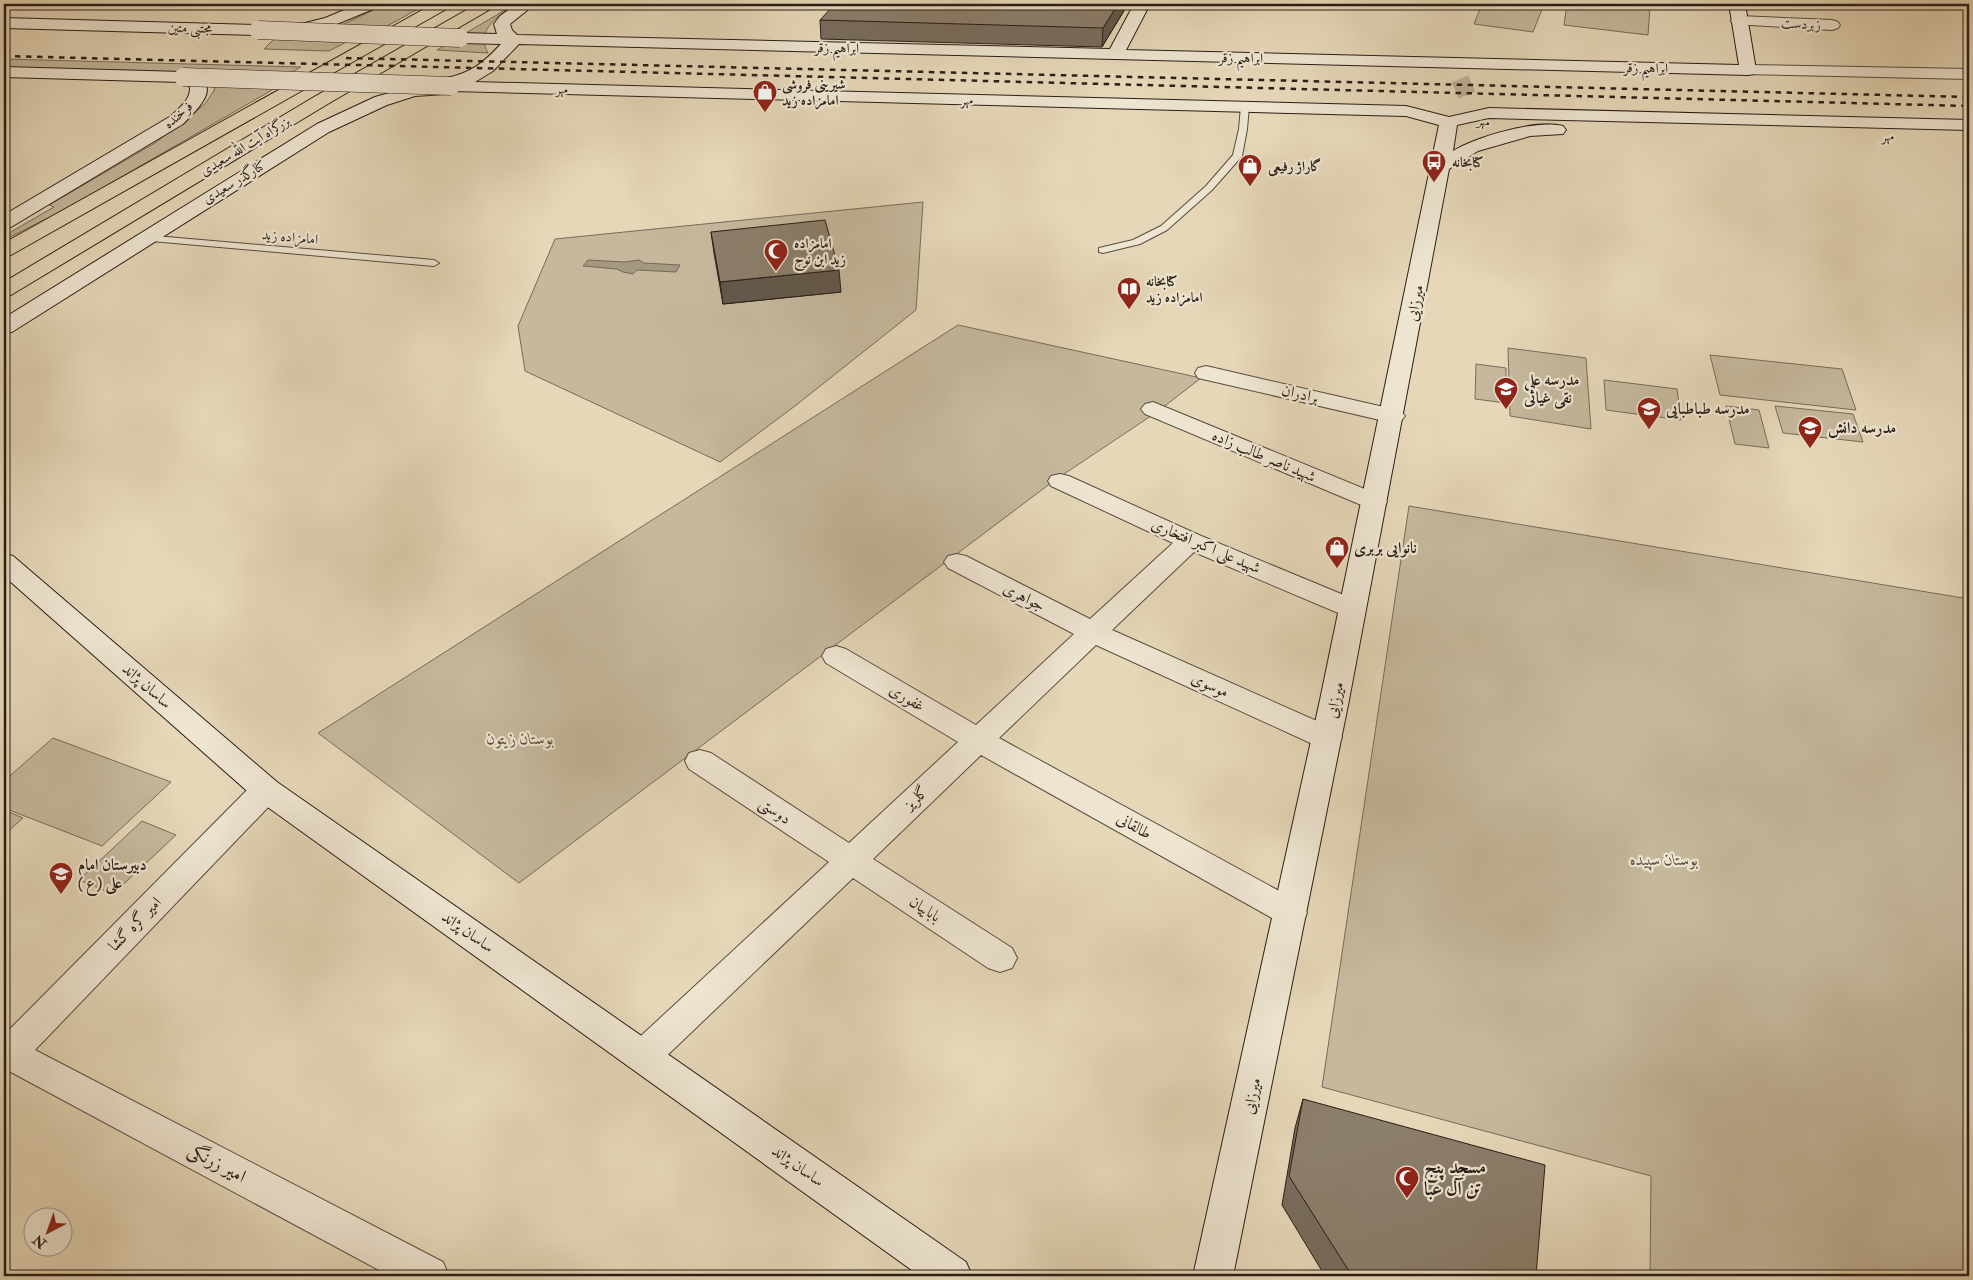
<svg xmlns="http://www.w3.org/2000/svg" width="1973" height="1280" font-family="'IM FELL Double Pica',Amiri,serif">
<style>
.green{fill:#c5b89d;stroke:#776b5a}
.water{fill:#a59881;stroke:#736757}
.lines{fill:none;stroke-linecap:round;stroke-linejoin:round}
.secondary-tunnel{stroke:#bfb298;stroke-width:18;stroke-dasharray:18 9;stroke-linecap:butt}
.lane-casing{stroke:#584c3f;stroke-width:2}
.street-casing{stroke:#584c3f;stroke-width:2}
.secondary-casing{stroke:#291e17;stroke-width:2}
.highway-casing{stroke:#291e17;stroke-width:2}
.lane{fill:#eee5d1;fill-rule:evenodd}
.street{fill:#eee5d1;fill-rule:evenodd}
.secondary{fill:#eee5d1;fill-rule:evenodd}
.highway{fill:#e5d7b8;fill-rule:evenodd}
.rail{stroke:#291e17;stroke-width:2.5;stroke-dasharray:5.5 5.5;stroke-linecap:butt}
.secondary-bridge-casing{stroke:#291e17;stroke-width:19;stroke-linecap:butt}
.secondary-bridge{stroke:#eee5d1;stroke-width:18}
.wall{fill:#786c5c;stroke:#291e17}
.shaded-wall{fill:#61584b;stroke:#291e17}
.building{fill:#8b7e6b;stroke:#291e17}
.labels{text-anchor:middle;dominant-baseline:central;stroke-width:4.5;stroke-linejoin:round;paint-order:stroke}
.far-street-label{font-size:14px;fill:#291e17;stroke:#eee5d1}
.far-poi-label{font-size:14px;font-weight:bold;fill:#291e17;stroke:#eee5d1;text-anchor:start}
.street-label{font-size:16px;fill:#291e17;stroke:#eee5d1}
.poi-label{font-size:16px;font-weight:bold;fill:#291e17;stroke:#eee5d1;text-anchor:start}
.park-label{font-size:16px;font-style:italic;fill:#584c3f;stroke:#eee5d1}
.near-street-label{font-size:19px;fill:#291e17;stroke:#eee5d1}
.near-poi-label{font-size:19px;font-weight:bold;fill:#291e17;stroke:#eee5d1;text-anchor:start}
</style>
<rect width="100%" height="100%" fill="#e5d7b8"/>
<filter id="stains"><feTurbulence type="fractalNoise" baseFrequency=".004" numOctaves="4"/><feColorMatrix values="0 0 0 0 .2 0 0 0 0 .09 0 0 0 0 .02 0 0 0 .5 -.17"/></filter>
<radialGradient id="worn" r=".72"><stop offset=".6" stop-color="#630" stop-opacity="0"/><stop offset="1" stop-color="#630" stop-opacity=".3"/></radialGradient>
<path class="green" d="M386,4H427L369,36L362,34L329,51L264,49L275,38L331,30Z
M1482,4H1544L1533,32L1474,24Z
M1567,4H1628L1650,6L1648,35L1564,25Z
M512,6C497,17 475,31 488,53L437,50Z
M4,59L301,67L269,84L279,86L64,210L4,240V236L54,207L49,205L155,143L205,104L215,89L210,85L225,74L4,68Z
M923,202L916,310L795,406L720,462L525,371L518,326L555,239Z
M958,325L1201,378L1157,412L1055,480L519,883L318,733Z
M1508,348L1586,358L1591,429L1510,416Z
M1710,355L1842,369L1856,410L1720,395Z
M1476,364L1506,368V403L1475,399Z
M1604,380L1677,389L1681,420L1606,410Z
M1726,406L1759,410L1769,448L1735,444Z
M1775,406L1853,414L1863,442L1783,433Z
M1409,506L1969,599V1276H1650L1651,1176L1322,1087Z
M53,738L171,782L102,846L4,808V781Z
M4,810L23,818L4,835Z
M142,821L176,835L113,894L79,880Z"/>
<path class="water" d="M588,260L624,262L639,260L644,263L680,265L676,272L637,270L633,274L623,272L617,269L583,266Z"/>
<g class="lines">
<path class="secondary-tunnel" d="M1460,79L1467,95"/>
<defs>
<path id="lane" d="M1245,103L1249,106L1247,129L1242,156L1212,190L1167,230L1140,244L1103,253L1099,252V248L1133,240L1161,226L1206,186L1233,155L1239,129L1241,106Z
M144,235L434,260L439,263L434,266L140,240V236Z"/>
<path id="street" d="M1739,16L1832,20L1838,22L1840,25L1838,28L1832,30L1733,24L1731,21L1733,18Z
M1748,65L1969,69V79L1742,74L1740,70L1742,66Z
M1206,366L1401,411L1405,416L1401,421L1393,423L1198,378L1195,373L1198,368Z
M1153,402L1384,497L1387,502L1384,507L1375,510L1366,507L1145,414L1141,409L1145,404Z
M1060,474L1069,476L1199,535L1363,603L1366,609L1363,615L1353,618L1343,615L1194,552L1112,630L1337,730L1342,738L1337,746L1327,749L1317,746L1096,645L999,738L1303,904L1307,913L1303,922L1291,926L1279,922L981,755L873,859L1012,948L1017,958L1012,968L1000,972L988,968L853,878L655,1067L643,1071L631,1067L625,1056L631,1045L829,862L689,769L685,761L689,753L700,750L711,753L849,843L958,742L826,663L822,656L826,649L836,646L846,649L976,725L1074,634L948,568L944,562L948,556L957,554L966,556L1090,619L1173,543L1051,486L1048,481L1051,476Z
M266,779L277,782L281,790L277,798L35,1050L443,1262L449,1276H390L9,1071L4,1073V1035L255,782Z"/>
<path id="secondary" d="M359,4H380L378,7L337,24L306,33L258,35L4,28V18L258,25L305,23L325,18Z
M517,4H535L510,24L512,30L517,35L1110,49L1134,4H1150L1126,50L1739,65L1729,4H1745L1756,70L1754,74L1748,75L519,44L493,71L475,82L1406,106L1449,117L1489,108L1969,120V130L1489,118L1457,125L1453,151C1476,137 1536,119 1563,126L1566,130L1563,134L1530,136L1478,151L1449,169L1349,700L1233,1276H1193L1320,700L1439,125L1406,116L452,91L445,94L415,96L387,105L329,132L12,332L4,333V318L317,124L375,97L414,86L444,84L447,78C473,72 483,63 501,44L460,43L454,41L452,38L454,35L460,33L497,34L494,24L500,16Z
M4,67L183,72C225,82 203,104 183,124L11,227L4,229V215L171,116C179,108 191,100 190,87L181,82L4,77Z
M4,554L13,556L277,782L966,1262L972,1276H920L255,798L4,576Z"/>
<path id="highway" d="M433,4H452L450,7L11,255L4,257V243Z
M477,4H496L494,7L326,105L11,295L4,297V282L314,97Z"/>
</defs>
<use href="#lane" class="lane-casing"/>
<use href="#street" class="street-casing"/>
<use href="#secondary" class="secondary-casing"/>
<use href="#highway" class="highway-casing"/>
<use href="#lane" class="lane"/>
<use href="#street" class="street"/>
<use href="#secondary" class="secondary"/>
<use href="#highway" class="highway"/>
<path class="rail" d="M4,56L1969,106
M346,58L1969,97"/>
<defs>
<path id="secondary-bridge" d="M258,30L460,38
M183,77L451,86"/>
</defs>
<use href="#secondary-bridge" class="secondary-bridge-casing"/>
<use href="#secondary-bridge" class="secondary-bridge"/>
</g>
<path class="wall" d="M1128,4L1102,47L821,39L820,20Z
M711,232L841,292L723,304L714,253Z
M1303,1099L1536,1276H1325L1282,1205L1295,1128Z"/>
<path class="shaded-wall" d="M1118,4H1128L1102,47L1103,28Z
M839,270L841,292L723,304L720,282Z"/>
<path class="building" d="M835,4H1118L1103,28L820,20Z
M825,220L839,270L720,282L711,232Z
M1303,1099L1545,1165L1536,1276H1352L1289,1176Z"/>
<defs>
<symbol id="shop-pin" viewBox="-11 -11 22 30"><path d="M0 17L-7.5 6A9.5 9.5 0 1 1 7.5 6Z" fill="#8f2418" stroke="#eee5d1"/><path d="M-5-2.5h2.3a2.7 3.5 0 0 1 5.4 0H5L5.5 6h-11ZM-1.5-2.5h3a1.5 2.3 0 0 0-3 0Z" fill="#fff"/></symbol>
<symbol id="bus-pin" viewBox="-11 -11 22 30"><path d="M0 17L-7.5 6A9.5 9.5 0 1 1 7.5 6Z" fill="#8f2418" stroke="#eee5d1"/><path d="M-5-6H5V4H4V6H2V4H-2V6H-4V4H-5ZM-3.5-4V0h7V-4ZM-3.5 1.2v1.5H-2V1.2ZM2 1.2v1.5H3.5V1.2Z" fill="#fff"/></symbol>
<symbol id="mosque-pin" viewBox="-11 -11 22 30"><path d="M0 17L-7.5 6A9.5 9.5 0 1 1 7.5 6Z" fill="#8f2418" stroke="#eee5d1"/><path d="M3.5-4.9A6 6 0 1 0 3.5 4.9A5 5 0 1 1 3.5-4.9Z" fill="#fff"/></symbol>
<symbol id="library-pin" viewBox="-11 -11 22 30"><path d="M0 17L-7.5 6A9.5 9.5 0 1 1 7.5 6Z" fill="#8f2418" stroke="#eee5d1"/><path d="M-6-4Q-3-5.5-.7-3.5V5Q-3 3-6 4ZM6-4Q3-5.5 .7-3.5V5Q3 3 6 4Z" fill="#fff"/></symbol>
<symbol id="school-pin" viewBox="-11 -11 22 30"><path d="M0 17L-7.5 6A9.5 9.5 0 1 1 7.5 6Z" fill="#8f2418" stroke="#eee5d1"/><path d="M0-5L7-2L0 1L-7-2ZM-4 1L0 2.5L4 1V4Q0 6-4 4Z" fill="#fff"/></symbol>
</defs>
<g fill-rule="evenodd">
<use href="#shop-pin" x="751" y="78" width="28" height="38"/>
<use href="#bus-pin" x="1420" y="148" width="28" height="38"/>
<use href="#shop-pin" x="1236" y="152" width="28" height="38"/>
<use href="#mosque-pin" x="762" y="237" width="28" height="38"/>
<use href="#library-pin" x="1115" y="275" width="28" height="38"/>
<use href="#school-pin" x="1492" y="375" width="28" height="38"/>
<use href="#school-pin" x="1635" y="395" width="28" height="38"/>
<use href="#school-pin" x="1796" y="414" width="28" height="38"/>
<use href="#shop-pin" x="1323" y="534" width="28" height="38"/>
<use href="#school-pin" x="47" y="860" width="28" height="38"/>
<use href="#mosque-pin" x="1393" y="1164" width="28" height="38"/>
</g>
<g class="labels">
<g class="far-street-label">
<text transform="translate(1801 24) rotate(3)">زبردست</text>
<text transform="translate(190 28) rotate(1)">مجتبی متین</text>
<text transform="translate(837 48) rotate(1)">ابراهیم زقر</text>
<text transform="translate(1241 58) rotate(1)">ابراهیم زقر</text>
<text transform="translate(1646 68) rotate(1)">ابراهیم زقر</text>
<text transform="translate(562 89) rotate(2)">مهر</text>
<text transform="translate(967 100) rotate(1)">مهر</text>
<text transform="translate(178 115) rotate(-41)">فرخنده</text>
<text transform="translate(1484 121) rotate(14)">مهر</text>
<text transform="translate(1888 136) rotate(1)">مهر</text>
<text transform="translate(245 146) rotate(-31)">بزرگراه آیت الله سعیدی</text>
<text transform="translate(234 182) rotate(-31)">کنارگذر سعیدی</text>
<text transform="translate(290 237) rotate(5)">امامزاده زید</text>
</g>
<g class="far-poi-label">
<text x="782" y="84">شیرینی فروشی<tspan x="782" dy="16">امامزاده زید</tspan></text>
<text x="1452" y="162">کتابخانه</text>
<text x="1268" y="166">گاراژ رفیعی</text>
<text x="794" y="243">امامزاده<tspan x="794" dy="16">زید ابن نوح</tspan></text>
<text x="1146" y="281">کتابخانه<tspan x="1146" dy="16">امامزاده زید</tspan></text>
</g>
<g class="street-label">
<text transform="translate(1415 303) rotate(-79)">میرزایی</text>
<text transform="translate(1300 394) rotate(13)">برادران</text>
<text transform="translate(1264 456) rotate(23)">شهید ناصر طالب زاده</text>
<text transform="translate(1206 546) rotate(23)">شهید علی اکبر افتخاری</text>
<text transform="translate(1024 597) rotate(27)">جواهری</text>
<text transform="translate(1210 685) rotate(24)">موسوی</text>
<text transform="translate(147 686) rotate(41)">ساسان پژاند</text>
<text transform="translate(907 698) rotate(31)">غفوری</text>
<text transform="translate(1335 700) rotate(-78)">میرزایی</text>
<text transform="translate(916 798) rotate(-43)">گلریز</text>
<text transform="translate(775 811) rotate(34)">دوستی</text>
<text transform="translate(1134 826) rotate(29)">طالقانی</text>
<text transform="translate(925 909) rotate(33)">باباییان</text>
<text transform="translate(135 924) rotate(-46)">امیر گره گشا</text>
<text transform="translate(468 932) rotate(35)">ساسان پژاند</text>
<text transform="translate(1252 1096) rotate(-78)">میرزایی</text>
<text transform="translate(798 1166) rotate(35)">ساسان پژاند</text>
</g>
<g class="poi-label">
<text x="1524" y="380">مدرسه علی<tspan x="1524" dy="18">نقی غیاثی</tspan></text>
<text x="1666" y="409">مدرسه طباطبایی</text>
<text x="1828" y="428">مدرسه دانش</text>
<text x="1354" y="548">نانوایی بربری</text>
<text x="78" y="865">دبیرستان امام<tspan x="78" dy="18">علی ( ع )</tspan></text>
</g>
<g class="park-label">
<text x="520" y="739">بوستان زیتون</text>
<text x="1664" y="860">بوستان سپیده</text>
</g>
<g class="near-street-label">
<text transform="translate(217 1163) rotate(28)">امیر زرنگی</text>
</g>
<g class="near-poi-label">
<text x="1424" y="1167">مسجد پنج<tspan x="1424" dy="22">تن آل عبا</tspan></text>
</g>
</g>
<rect width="1973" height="1280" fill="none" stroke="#e5d7b8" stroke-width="20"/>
<rect x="5" y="5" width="1963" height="1270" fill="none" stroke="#291e17" stroke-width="2.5"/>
<rect x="10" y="10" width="1953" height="1260" fill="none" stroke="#291e17"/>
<g transform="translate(48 1232) rotate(221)"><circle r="24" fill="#eee5d1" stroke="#9f9587"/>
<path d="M0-4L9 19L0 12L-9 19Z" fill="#8f2418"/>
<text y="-8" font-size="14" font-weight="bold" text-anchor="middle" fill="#291e17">N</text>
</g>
<rect width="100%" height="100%" filter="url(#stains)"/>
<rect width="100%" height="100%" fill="url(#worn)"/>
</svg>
